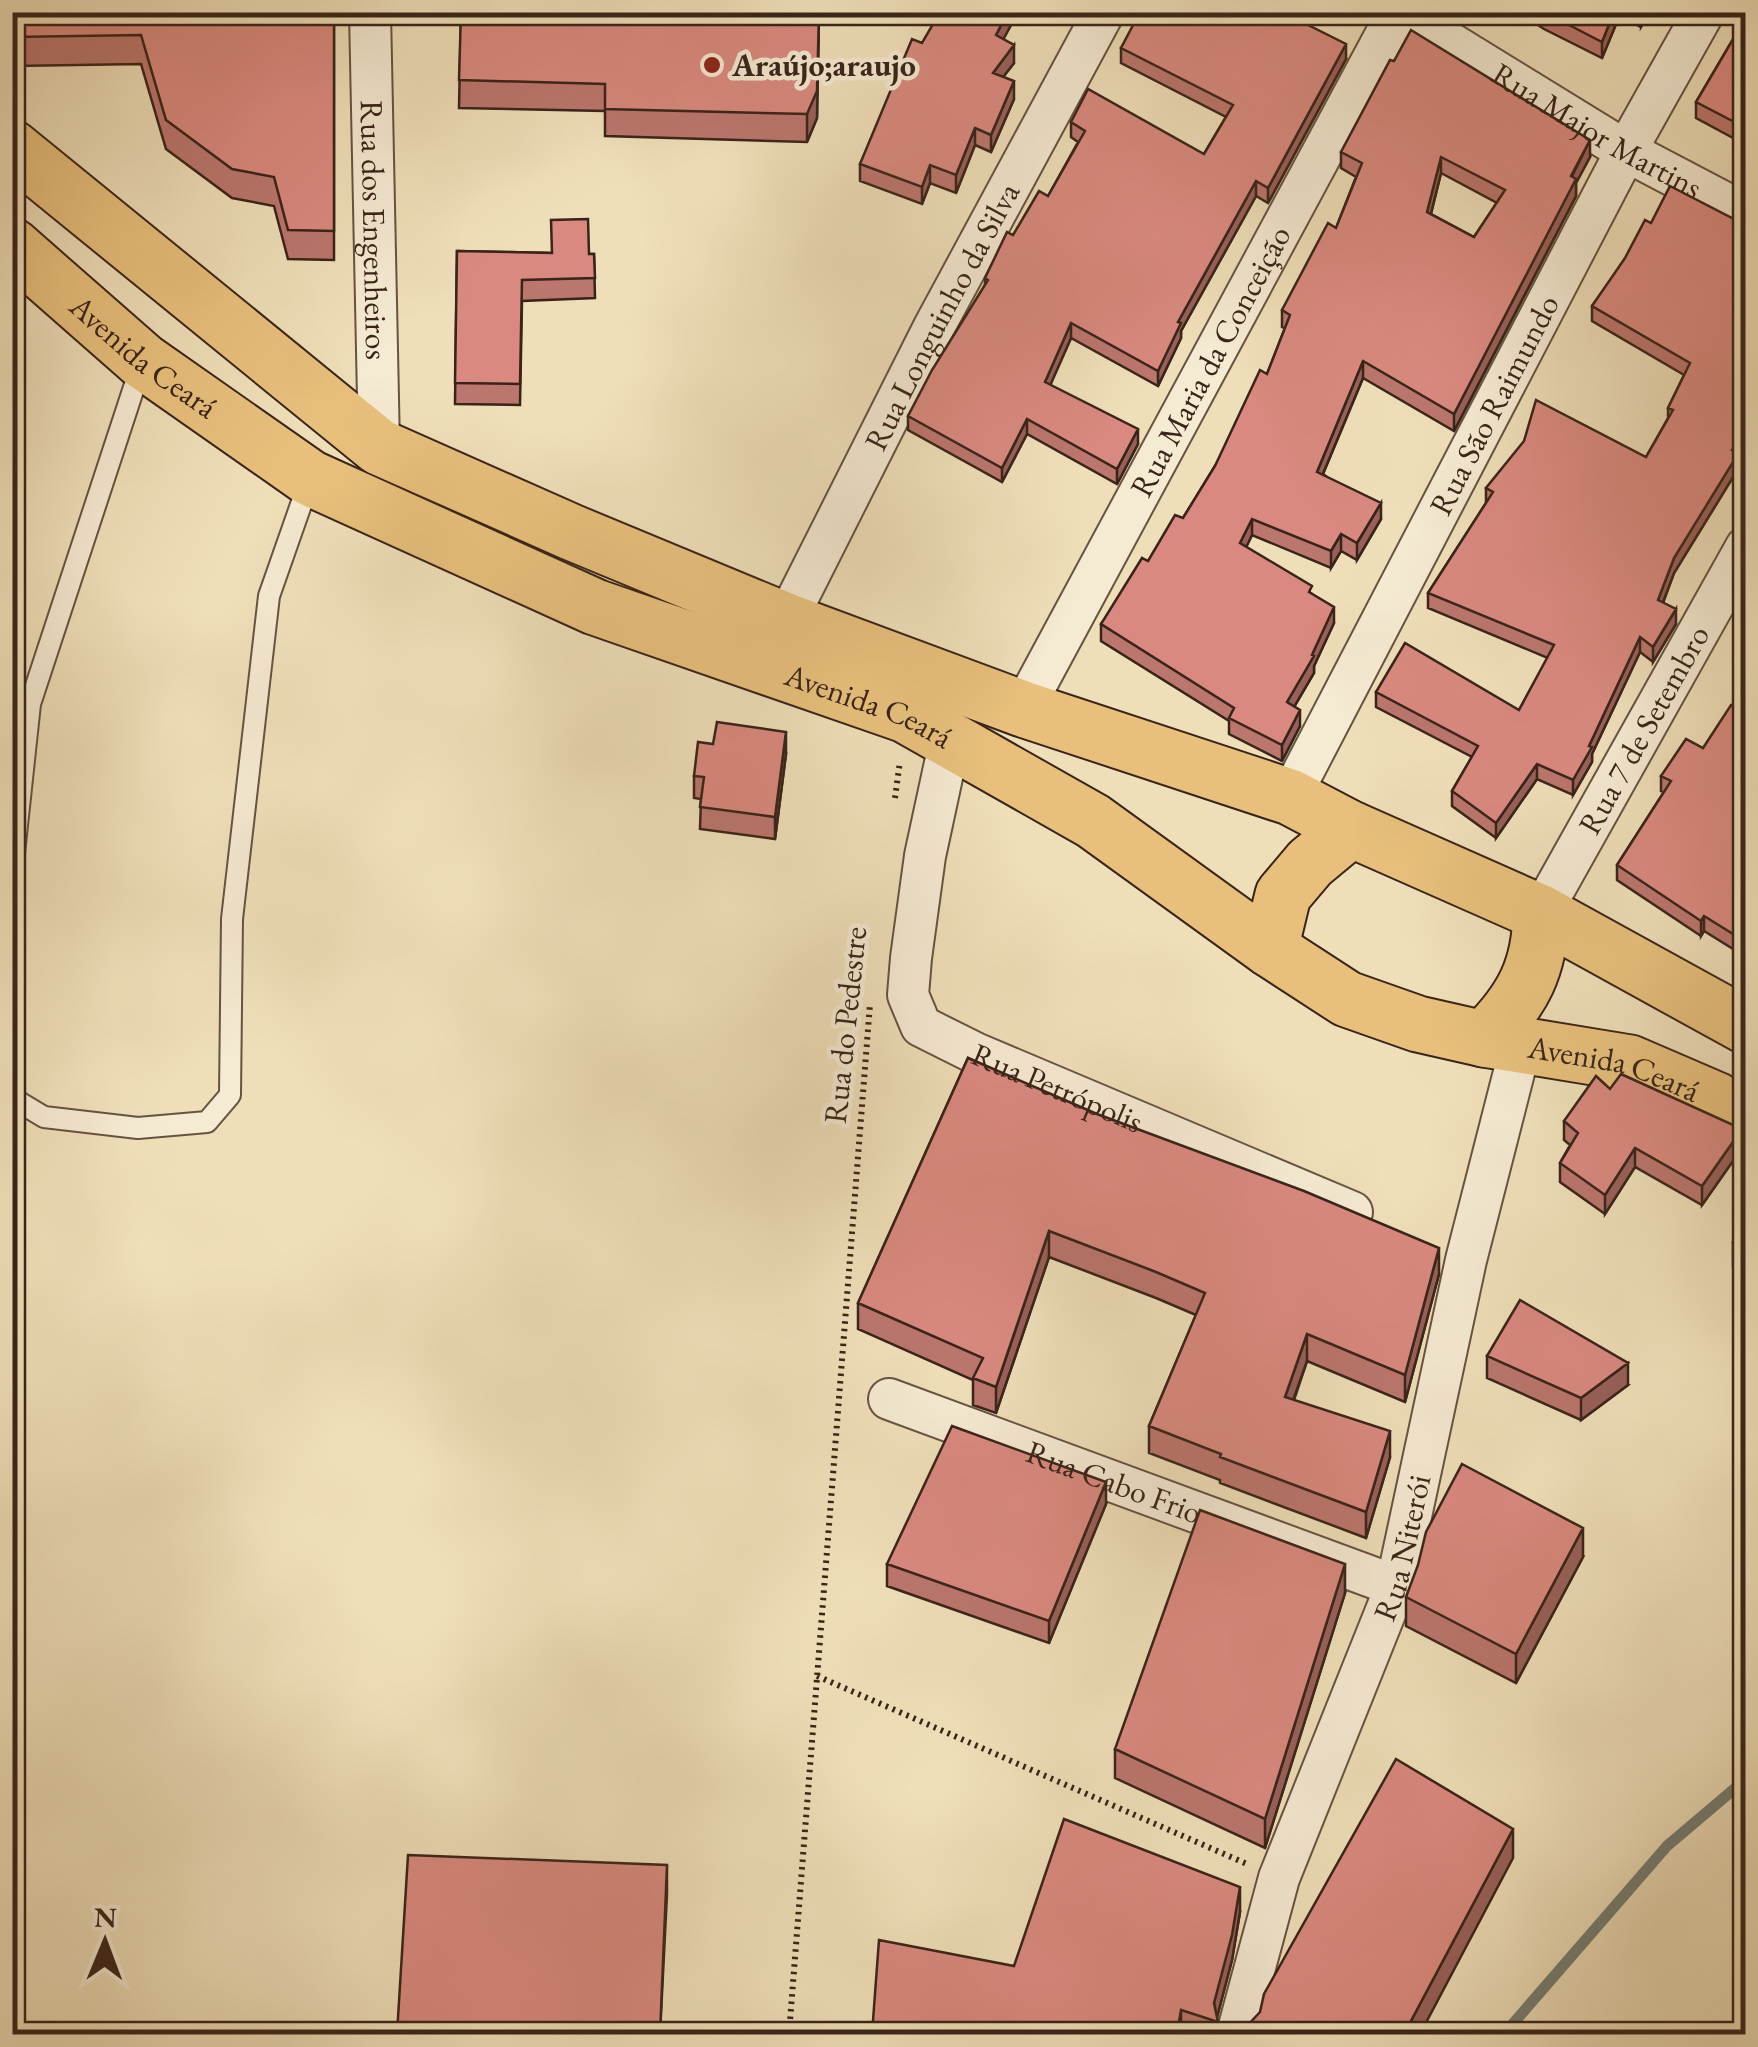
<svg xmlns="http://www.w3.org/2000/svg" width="1758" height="2047" font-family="'EB Garamond',serif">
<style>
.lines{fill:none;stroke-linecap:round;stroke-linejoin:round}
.stream{stroke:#737f75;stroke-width:11}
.lane-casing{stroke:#665341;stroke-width:24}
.street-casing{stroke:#665341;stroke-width:44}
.primary-casing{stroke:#392419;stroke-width:59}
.path{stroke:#392419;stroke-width:6;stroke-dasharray:2.5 5;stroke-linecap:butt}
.lane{stroke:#f5ead2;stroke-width:20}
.street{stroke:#f5ead2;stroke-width:40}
.primary{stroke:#e8c07c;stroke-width:55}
.wall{fill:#bb766d;stroke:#392419;stroke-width:2.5;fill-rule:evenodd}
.shaded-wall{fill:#986059;stroke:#392419;stroke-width:2.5}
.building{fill:#d9897f;stroke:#392419;stroke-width:2.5;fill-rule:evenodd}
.poi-dot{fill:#8f2418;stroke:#f5ead2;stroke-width:4}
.labels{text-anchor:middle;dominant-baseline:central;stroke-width:9;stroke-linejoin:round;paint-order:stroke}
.poi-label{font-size:32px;font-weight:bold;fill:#392419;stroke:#f5ead2;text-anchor:start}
.street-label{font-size:32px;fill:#392419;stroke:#f5ead2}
</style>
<rect width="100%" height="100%" fill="#efdfb9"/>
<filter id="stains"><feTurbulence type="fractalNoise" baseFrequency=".002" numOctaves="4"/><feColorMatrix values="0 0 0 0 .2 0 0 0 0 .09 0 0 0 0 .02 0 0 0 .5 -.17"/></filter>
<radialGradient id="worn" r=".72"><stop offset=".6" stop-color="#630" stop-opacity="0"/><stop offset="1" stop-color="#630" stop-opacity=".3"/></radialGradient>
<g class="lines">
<path class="stream" d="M1504,2034L1667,1846L1746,1779"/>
<defs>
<path id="lane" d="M12,872L30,704L142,363
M12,1091L14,1099L44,1117L138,1128L207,1122L230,1095L232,919L269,596L310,479"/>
<g id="street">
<path id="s1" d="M370,12L379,447"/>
<path id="s2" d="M1400,12L1626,151L1746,214"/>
<path id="s3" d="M786,621L934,327L1104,12"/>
<path id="s4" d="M1023,709L1398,12"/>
<path id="s5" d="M950,740L925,856L911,958L908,995L921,1026L975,1053L1352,1212"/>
<path id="s6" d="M1290,797L1626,151L1704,12"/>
<path id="s7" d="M1541,913L1746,547"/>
<path id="s8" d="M889,1399L1396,1586"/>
<path id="s9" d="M1237,2034L1279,1878L1396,1586L1466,1260L1521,1045"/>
</g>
<g id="primary">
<path d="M12,148L379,447L571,532L786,621L1023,709L1290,797L1351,829L1541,913L1746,1026"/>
<path id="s10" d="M12,246L143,361L310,478L595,607L906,715L1093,821L1270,949L1347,999L1418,1024L1484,1039L1630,1063L1716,1100L1746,1118"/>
<path d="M1270,949L1283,895L1310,863L1351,829"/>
<path d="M1484,1039C1523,1000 1540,968 1541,913"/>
</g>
</defs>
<use href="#lane" class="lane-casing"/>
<use href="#street" class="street-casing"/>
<use href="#primary" class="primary-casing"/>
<path class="path" d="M895,798L900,761
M817,1676L1247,1864
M789,2034L870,1004"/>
<use href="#lane" class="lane"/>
<use href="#street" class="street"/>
<use href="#primary" class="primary"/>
</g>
<path class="wall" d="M12,12H334V260L288,259L274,206L232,198L166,149L141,64L12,66Z
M819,12L817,118L807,142L605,136V111L459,108L461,13H421Z
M1018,12L1003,39L1014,63L1003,77L1014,99L991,152L975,145L956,193L930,183L922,204L860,181V164L922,43Z
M1518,12H1650L1641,27L1619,17L1602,58L1544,29Z
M1746,12V145L1696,118V102L1739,29V16Z
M1121,48L1346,59L1268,203L1256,196L1181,331V338L1158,386L1071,338L1050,385L1138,444L1117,484L1027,434L1002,482L908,430V416L985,286V278L1013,235L1048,196L1078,142L1071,137V122L1204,154L1226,117L1121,63Z
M1341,152L1590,157L1576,183V196L1454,431L1363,378L1323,474L1381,519L1357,560L1341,551L1331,568L1252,535L1246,547L1312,594L1334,623L1314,666V673L1294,707L1300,726L1282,761L1229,734V721L1101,641V624L1183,518L1215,466L1267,374L1285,328L1282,327V310L1336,228L1356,177L1341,168ZM1441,173L1497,203L1474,237L1431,214Z
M1736,220L1746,222V449L1738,458V469L1674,573L1663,603L1676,624L1653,662L1640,652L1592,754V762L1573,795L1537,779L1496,838L1452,806V791L1472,757L1376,707V692L1519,710L1548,658L1428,608V593L1486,503V488L1646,457L1668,418V408L1684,375L1592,321V306L1651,223Z
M457,251L594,254L595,298L522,301L520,405L455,404Z
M1746,712V957L1704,931L1701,936L1617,880V865L1664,792L1661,791V776L1703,748Z
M786,754L775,839L700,829L701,799L694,798V776Z
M968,1058L1439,1274L1405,1402L1307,1361L1294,1400L1390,1457L1366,1538L1220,1483V1480L1149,1453V1426L1196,1315L1156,1298L1049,1257L996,1413L973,1405V1380L858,1329V1303Z
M1610,1089L1742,1148L1702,1205L1635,1167L1605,1214L1560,1182V1163L1570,1145L1564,1140V1121Z
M1746,1222V1276L1733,1267V1242Z
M1487,1356L1628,1385L1581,1420L1487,1378Z
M1106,1504L1049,1643L887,1586V1564Z
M1583,1557L1516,1683L1406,1626V1597Z
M1345,1593L1265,1848L1115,1778V1749Z
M1240,1912L1232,1960L1217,2017L1218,2034H872L1014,1966Z"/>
<path class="shaded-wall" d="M819,12L817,118L807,142V114Z
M1008,12H1018L996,53V35Z
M1614,12H1619V17L1602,58V42Z
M1641,12H1650L1641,27Z
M1346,44V59L1268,203V188Z
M1014,45V63L993,90V73Z
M1014,81V99L991,152V135Z
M975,128V145L956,193V175Z
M1590,140V157L1576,183V196L1454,431V414Z
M1441,157V173L1427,229V212Z
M930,165V183L922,204V187Z
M1256,181V196L1181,331V338L1158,386V371L1178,322Z
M1071,323V338L1045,397V382Z
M1363,361V378L1317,488V472Z
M1027,419V434L1002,482V468Z
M1138,429V444L1117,484V469Z
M1746,434V449L1738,458V469L1674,573L1658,615V600L1674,558L1732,450Z
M1381,503V519L1357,560V543Z
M1252,519V535L1240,560V543Z
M1341,534V551L1331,568V551Z
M1334,607V623L1314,666V673L1287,719V702Z
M1676,609V624L1653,662V647Z
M1640,637V652L1592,754V762L1573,795V780Z
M1300,710V726L1282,761V745Z
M786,732V754L775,839V817Z
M1537,764V779L1496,838V823Z
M1704,916V931L1701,936V921Z
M1742,1129V1148L1702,1205V1186Z
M1635,1148V1167L1605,1214V1195Z
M1049,1231V1257L996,1413V1387Z
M1439,1248V1274L1405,1402V1375Z
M1307,1334V1361L1285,1423V1397Z
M1628,1363V1385L1581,1420V1398Z
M1390,1431V1457L1366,1538V1512Z
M1106,1482V1504L1049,1643V1621Z
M1583,1528V1557L1516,1683V1654Z
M1345,1564V1593L1265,1848V1819Z
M1513,1829V1858L1420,2034H1404Z
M667,1865V1894L660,2034Z
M1240,1887V1912L1232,1960L1216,2021L1214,2003Z
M1181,2010V2034H1177Z"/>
<path class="building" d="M12,12H334V231L288,230L274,177L232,169L166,120L141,35L12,37Z
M461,12H819L817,91L807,114L605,109V84L459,80Z
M940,12H1008L996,35L1014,45L993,73L1014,81L991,135L975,128L956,175L930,165L922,187L860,164L912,39L922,43Z
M1140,12H1282L1346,44L1268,188L1256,181L1178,322L1181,323L1158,371L1071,323L1045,382L1138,429L1117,469L1027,419L1002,468L908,416L932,370L988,280L985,278L1007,232L1013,235L1039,191L1048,196L1085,131L1071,122L1088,89L1204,154L1233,105L1121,48Z
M1544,12H1614L1602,42Z
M1741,12H1746V128L1696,102L1745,19L1739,16Z
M1411,30L1590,140L1571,176L1576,179L1454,414L1363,361L1317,472L1381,503L1357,543L1341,534L1331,551L1252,519L1240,543L1312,586L1309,592L1334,607L1312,655L1314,656L1287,702L1300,710L1282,745L1229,718L1234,708L1101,624L1142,558L1148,561L1175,515L1183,518L1215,466L1260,370L1267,374L1290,315L1282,310L1328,223L1336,228L1362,163L1341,152L1390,60L1394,61ZM1441,157L1505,190L1474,237L1427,212Z
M1670,186L1736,220L1746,222V434L1732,450L1738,454L1674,558L1658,600L1676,609L1653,647L1640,637L1589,746L1592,747L1573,780L1537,764L1496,823L1452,791L1478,746L1376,692L1405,643L1519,710L1554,645L1428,593L1493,492L1486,488L1524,441L1536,400L1646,457L1673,410L1668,408L1690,363L1592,306L1625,258L1645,220L1651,223Z
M588,219L589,254H594L595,278L522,280L520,384L455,383L457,251L552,253L551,220Z
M1731,705L1746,712V942L1704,916L1701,921L1617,865L1671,781L1661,776L1686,739L1703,748Z
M717,722L786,732L775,817L700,807L704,777L694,776L698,742L713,744Z
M968,1058L1097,1114L1304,1191L1439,1248L1405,1375L1307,1334L1285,1397L1390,1431L1366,1512L1220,1457L1221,1454L1149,1426L1205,1293L1156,1272L1049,1231L996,1387L973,1378L983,1358L858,1303Z
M1621,1074L1742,1129L1702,1186L1635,1148L1605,1195L1560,1163L1578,1133L1564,1121L1596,1076L1610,1089Z
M1746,1222V1250L1733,1242Z
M1520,1300L1628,1363L1581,1398L1487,1356Z
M952,1426L1106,1482L1049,1621L887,1564Z
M1462,1464L1583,1528L1516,1654L1406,1597L1418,1565L1426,1532Z
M1200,1510L1345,1564L1265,1819L1115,1749Z
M1396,1759L1513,1829L1404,2034H1242L1247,2026L1260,2012L1264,1994Z
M1064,1819L1240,1887L1232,1935L1214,2003L1218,2022L1181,2010L1177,2034H872L879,1940L1014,1966Z
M408,1855L667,1865L660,2034H397Z"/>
<circle class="poi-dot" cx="712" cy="65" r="10"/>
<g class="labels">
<g class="poi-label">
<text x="732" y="65">Araújo;araujo</text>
</g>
<g class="street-label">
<text stroke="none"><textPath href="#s2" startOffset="230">Rua Major Martins</textPath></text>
<text stroke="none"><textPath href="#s1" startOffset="218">Rua dos Engenheiros</textPath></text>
<text stroke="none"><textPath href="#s3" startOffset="342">Rua Longuinho da Silva</textPath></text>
<text stroke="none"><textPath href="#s10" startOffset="172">Avenida Ceará</textPath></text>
<text stroke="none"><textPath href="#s4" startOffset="395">Rua Maria da Conceição</textPath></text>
<text stroke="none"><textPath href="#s6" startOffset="442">Rua São Raimundo</textPath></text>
<text stroke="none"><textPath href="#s10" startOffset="982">Avenida Ceará</textPath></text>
<text stroke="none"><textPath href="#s7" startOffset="210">Rua 7 de Setembro</textPath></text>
<text transform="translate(845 1025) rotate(-84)">Rua do Pedestre</text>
<text stroke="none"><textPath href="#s10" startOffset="1822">Avenida Ceará</textPath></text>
<text stroke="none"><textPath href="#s5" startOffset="442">Rua Petrópolis</textPath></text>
<text stroke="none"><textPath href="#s8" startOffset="240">Rua Cabo Frio</textPath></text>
<text stroke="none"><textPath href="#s9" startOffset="515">Rua Niterói</textPath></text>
</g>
</g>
<rect width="1758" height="2047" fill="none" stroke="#efdfb9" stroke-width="50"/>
<rect x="15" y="15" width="1728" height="2017" fill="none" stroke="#392419" stroke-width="5"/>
<rect x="25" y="25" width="1708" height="1997" fill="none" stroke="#392419" stroke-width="2.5"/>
<g transform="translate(105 1942) rotate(1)" stroke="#f5ead2" stroke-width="8" paint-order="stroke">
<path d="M0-8L18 38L0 25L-18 38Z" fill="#392419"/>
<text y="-15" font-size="28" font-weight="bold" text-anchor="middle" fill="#392419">N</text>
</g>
<rect width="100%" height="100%" filter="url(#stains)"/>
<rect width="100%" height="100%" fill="url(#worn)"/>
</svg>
